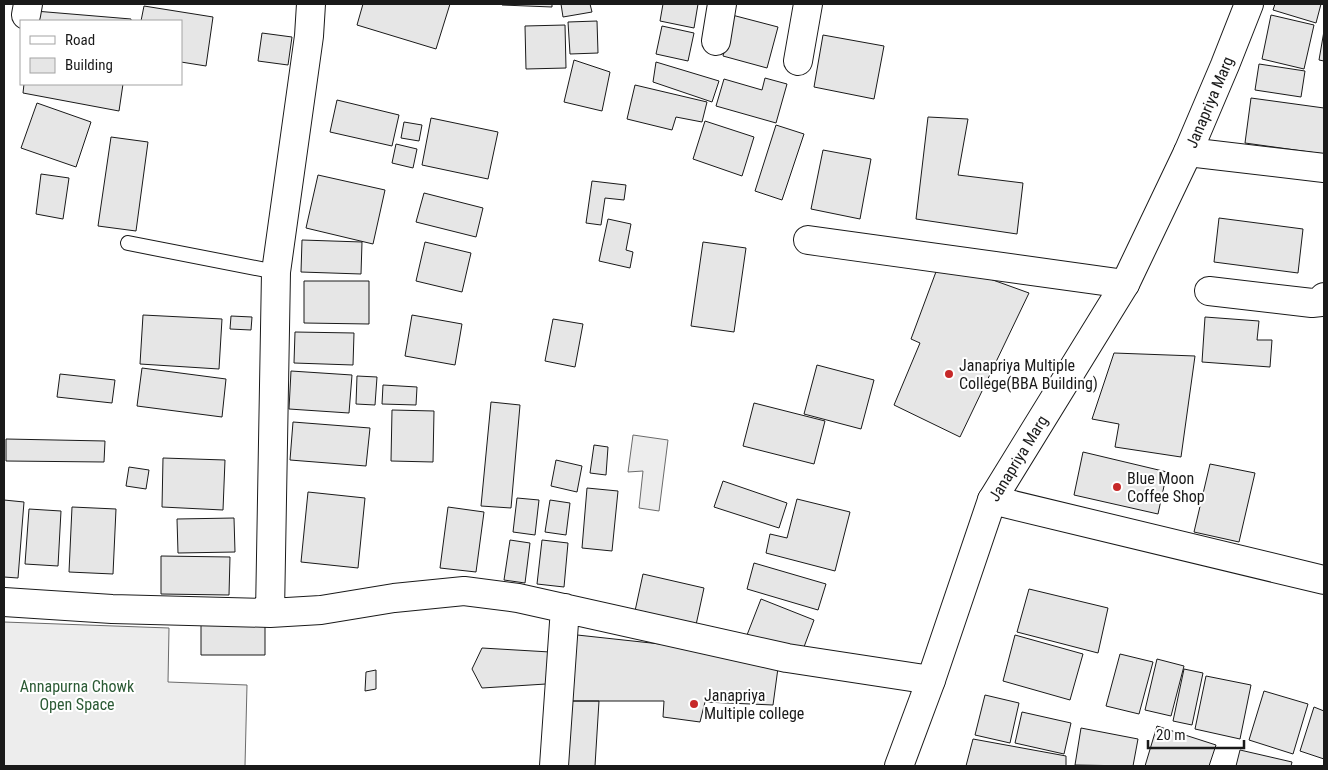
<svg xmlns="http://www.w3.org/2000/svg" width="1328" height="770" font-family="'Roboto Condensed',sans-serif">
<style>
.built{fill:#ededed;stroke:#6a6a6a}
.building{fill:#e6e6e6;stroke:#1a1a1a}
.lines{fill:none;stroke-linecap:round;stroke-linejoin:round}
.service-casing{stroke:#1a1a1a;stroke-width:16}
.minor-casing{stroke:#1a1a1a;stroke-width:30}
.secondary-casing{stroke:#1a1a1a;stroke-width:30}
.service{stroke:#fff;stroke-width:14}
.minor{stroke:#fff;stroke-width:28}
.secondary{stroke:#fff;stroke-width:28}
.poi-dot{fill:#c62828;stroke:#fff;stroke-width:2}
.labels{text-anchor:middle;dominant-baseline:central;stroke-width:4;stroke-linejoin:round;paint-order:stroke}
.street-label{font-size:16px;fill:#1a1a1a;stroke:#fff}
.poi-label{font-size:16px;fill:#1a1a1a;stroke:#fff;text-anchor:start}
.park-label{font-size:16px;fill:#2b5a34;stroke:#fff}
</style>
<rect width="100%" height="100%" fill="#fff"/>
<path class="built" d="M633,435L668,440L659,511L639,508L643,471L628,472Z
M4,622L169,628L168,682L247,685L245,766H4Z"/>
<path class="building" d="M363,4H450L436,49L357,25Z
M502,4H552V7L502,5Z
M561,4H590L592,12L563,17Z
M663,4H698L694,28L660,21Z
M1275,4H1321L1316,23L1273,10Z
M144,6L213,17L206,66L181,62V21H141Z
M35,11L131,19V21H33Z
M732,15L778,27L767,68L723,56Z
M1271,15L1314,25L1304,69L1262,59Z
M597,21L598,53L570,54L568,22Z
M565,25L566,68L526,69L525,26Z
M662,26L694,33L688,61L656,54Z
M1324,31V61L1319,60Z
M262,33L292,37L288,65L258,61Z
M823,35L884,46L874,99L814,87Z
M574,60L610,72L602,111L564,102Z
M656,62L719,81L712,102L653,82Z
M1259,64L1305,71L1301,97L1255,90Z
M765,78L787,84L776,123L716,106L724,79L762,90Z
M24,84H123L119,111L23,93Z
M635,85L707,102L702,122L676,117L672,130L627,119Z
M1251,98L1324,108V154L1245,143Z
M337,100L399,115L392,146L330,132Z
M37,103L91,122L76,167L21,148Z
M928,117L968,119L958,175L1023,183L1017,234L916,219Z
M431,118L498,132L488,179L422,165Z
M705,121L754,137L742,176L693,159Z
M404,122L422,125L419,141L401,138Z
M776,125L804,134L782,200L755,191Z
M111,137L148,142L136,231L98,226Z
M396,144L417,149L413,168L392,163Z
M823,150L871,159L860,219L811,209Z
M41,174L69,178L63,219L36,214Z
M318,175L385,190L373,244L306,228Z
M592,181L626,185L624,200L605,198L601,225L586,223Z
M424,193L483,208L476,237L416,222Z
M1219,218L1303,229L1298,273L1214,262Z
M608,219L631,224L626,250L633,252L630,268L599,261Z
M302,240L362,242L361,274L301,272Z
M425,242L471,253L462,292L416,281Z
M703,242L746,248L734,332L691,326Z
M940,261L1029,293L960,437L894,405L920,343L911,339Z
M304,281H369V324L304,323Z
M143,315L222,319L219,369L140,364Z
M412,315L462,324L455,365L405,356Z
M231,316L252,317L251,330L230,329Z
M1205,317L1259,321L1257,340H1272L1270,367L1202,362Z
M553,319L583,324L575,367L545,361Z
M295,332L354,333L353,365L294,363Z
M1114,353L1195,356L1181,457L1115,447L1119,424L1092,419Z
M817,365L874,380L861,429L804,414Z
M142,368L226,379L222,417L137,406Z
M291,371L352,375L349,413L289,409Z
M60,374L115,380L112,403L57,397Z
M357,376L377,377L375,405L356,404Z
M383,385L417,387L416,405L382,404Z
M491,402L520,405L511,508L481,506Z
M754,403L825,421L814,464L743,446Z
M392,410L434,411L433,462L391,461Z
M293,422L370,428L366,466L290,460Z
M6,439L105,441L104,462L6,461Z
M594,445L608,447L606,475L590,473Z
M1083,452L1167,472L1158,514L1074,495Z
M163,458L225,460L223,510L162,507Z
M556,460L582,466L577,492L551,486Z
M1210,464L1255,473L1239,542L1194,532Z
M129,467L149,470L146,489L126,486Z
M723,481L787,503L779,528L714,507Z
M587,488L618,491L612,551L582,548Z
M308,492L365,498L358,568L301,562Z
M517,498L539,500L535,535L513,532Z
M797,499L850,512L835,571L766,553L770,534L787,538Z
M4,500L24,502L18,578L4,577Z
M550,500L570,503L566,535L545,532Z
M72,507L116,509L113,574L69,572Z
M448,507L484,512L476,572L440,568Z
M29,509L61,511L58,566L25,564Z
M234,518L235,552L178,553L177,519Z
M510,540L530,543L525,583L504,580Z
M542,540L568,543L564,587L537,584Z
M161,556L230,557L229,595L161,594Z
M754,563L826,584L818,610L747,589Z
M643,574L704,588L696,625L635,611Z
M1029,589L1108,608L1098,653L1017,632Z
M761,599L814,620L801,655L747,635Z
M201,624H265V655H201Z
M568,634L688,647L778,668L773,705L705,702L700,722L663,717L664,701H564Z
M1015,635L1083,654L1070,700L1003,681Z
M482,648L550,652L546,684L482,688L472,669Z
M1120,654L1153,662L1139,714L1106,706Z
M1157,659L1184,666L1171,716L1145,710Z
M1184,669L1203,673L1192,725L1173,721Z
M376,670V689L365,691L366,672Z
M1206,676L1251,685L1240,739L1195,729Z
M1264,691L1308,704L1293,754L1249,740Z
M985,695L1019,703L1010,743L975,735Z
M564,701H599L595,766H560Z
M1314,707L1324,711V759L1300,751Z
M1022,712L1071,723L1064,754L1015,743Z
M1157,726L1216,745L1209,766H1145Z
M1081,728L1138,739L1133,766L1075,765Z
M973,739L1066,756V766H966Z
M1240,750L1292,762L1291,766H1236Z"/>
<g class="lines">
<defs>
<path id="service" d="M128,243L276,272"/>
<path id="minor" d="M26,15L28,4
M716,41L722,4
M798,61L808,4
M1188,152L1324,168
M808,240L1125,284
M1209,291L1312,303L1321,302L1324,297
M992,500L1324,580
M4,602L112,609L270,613L321,610L394,598L464,591L518,598L787,658L931,680
M270,613L276,272L309,36L311,4
M554,766L565,608"/>
<g id="secondary">
<path id="s1" d="M899,766L931,680L992,500L1125,284L1188,152L1225,65L1249,4"/>
</g>
</defs>
<use href="#service" class="service-casing"/>
<use href="#minor" class="minor-casing"/>
<use href="#secondary" class="secondary-casing"/>
<use href="#service" class="service"/>
<use href="#minor" class="minor"/>
<use href="#secondary" class="secondary"/>
</g>
<g class="poi-dot">
<circle cx="949" cy="374" r="5"/>
<circle cx="1117" cy="487" r="5"/>
<circle cx="694" cy="704" r="5"/>
</g>
<g class="labels">
<g class="street-label">
<text stroke="none"><textPath href="#s1" startOffset="736">Janapriya Marg</textPath></text>
<text stroke="none"><textPath href="#s1" startOffset="331">Janapriya Marg</textPath></text>
</g>
<g class="poi-label">
<text x="959" y="365">Janapriya Multiple<tspan x="959" dy="18">College(BBA Building)</tspan></text>
<text x="1127" y="478">Blue Moon<tspan x="1127" dy="18">Coffee Shop</tspan></text>
<text x="704" y="695">Janapriya<tspan x="704" dy="18">Multiple college</tspan></text>
</g>
<g class="park-label">
<text x="77" y="686">Annapurna Chowk<tspan x="77" dy="18">Open Space</tspan></text>
</g>
</g>
<rect width="1328" height="770" fill="none" stroke="#1a1a1a" stroke-width="10"/>
<rect x="20" y="20" width="162" height="65" fill="#ffffff" stroke="#a3a3a3"/>
<rect x="30" y="36" width="25" height="8" fill="#ffffff" stroke="#a3a3a3"/>
<text x="65" y="45" font-size="15" fill="#1a1a1a">Road</text>
<rect x="30" y="58" width="25" height="15" fill="#e6e6e6" stroke="#a3a3a3"/>
<text x="65" y="70" font-size="15" fill="#1a1a1a">Building</text>
<path d="M1148 740v8h96v-8" fill="none" stroke="#1a1a1a" stroke-width="2.5"/>
<text x="1156" y="740" font-size="15" fill="#1a1a1a" stroke="#ffffff" stroke-width="4" paint-order="stroke">20 m</text>
</svg>
